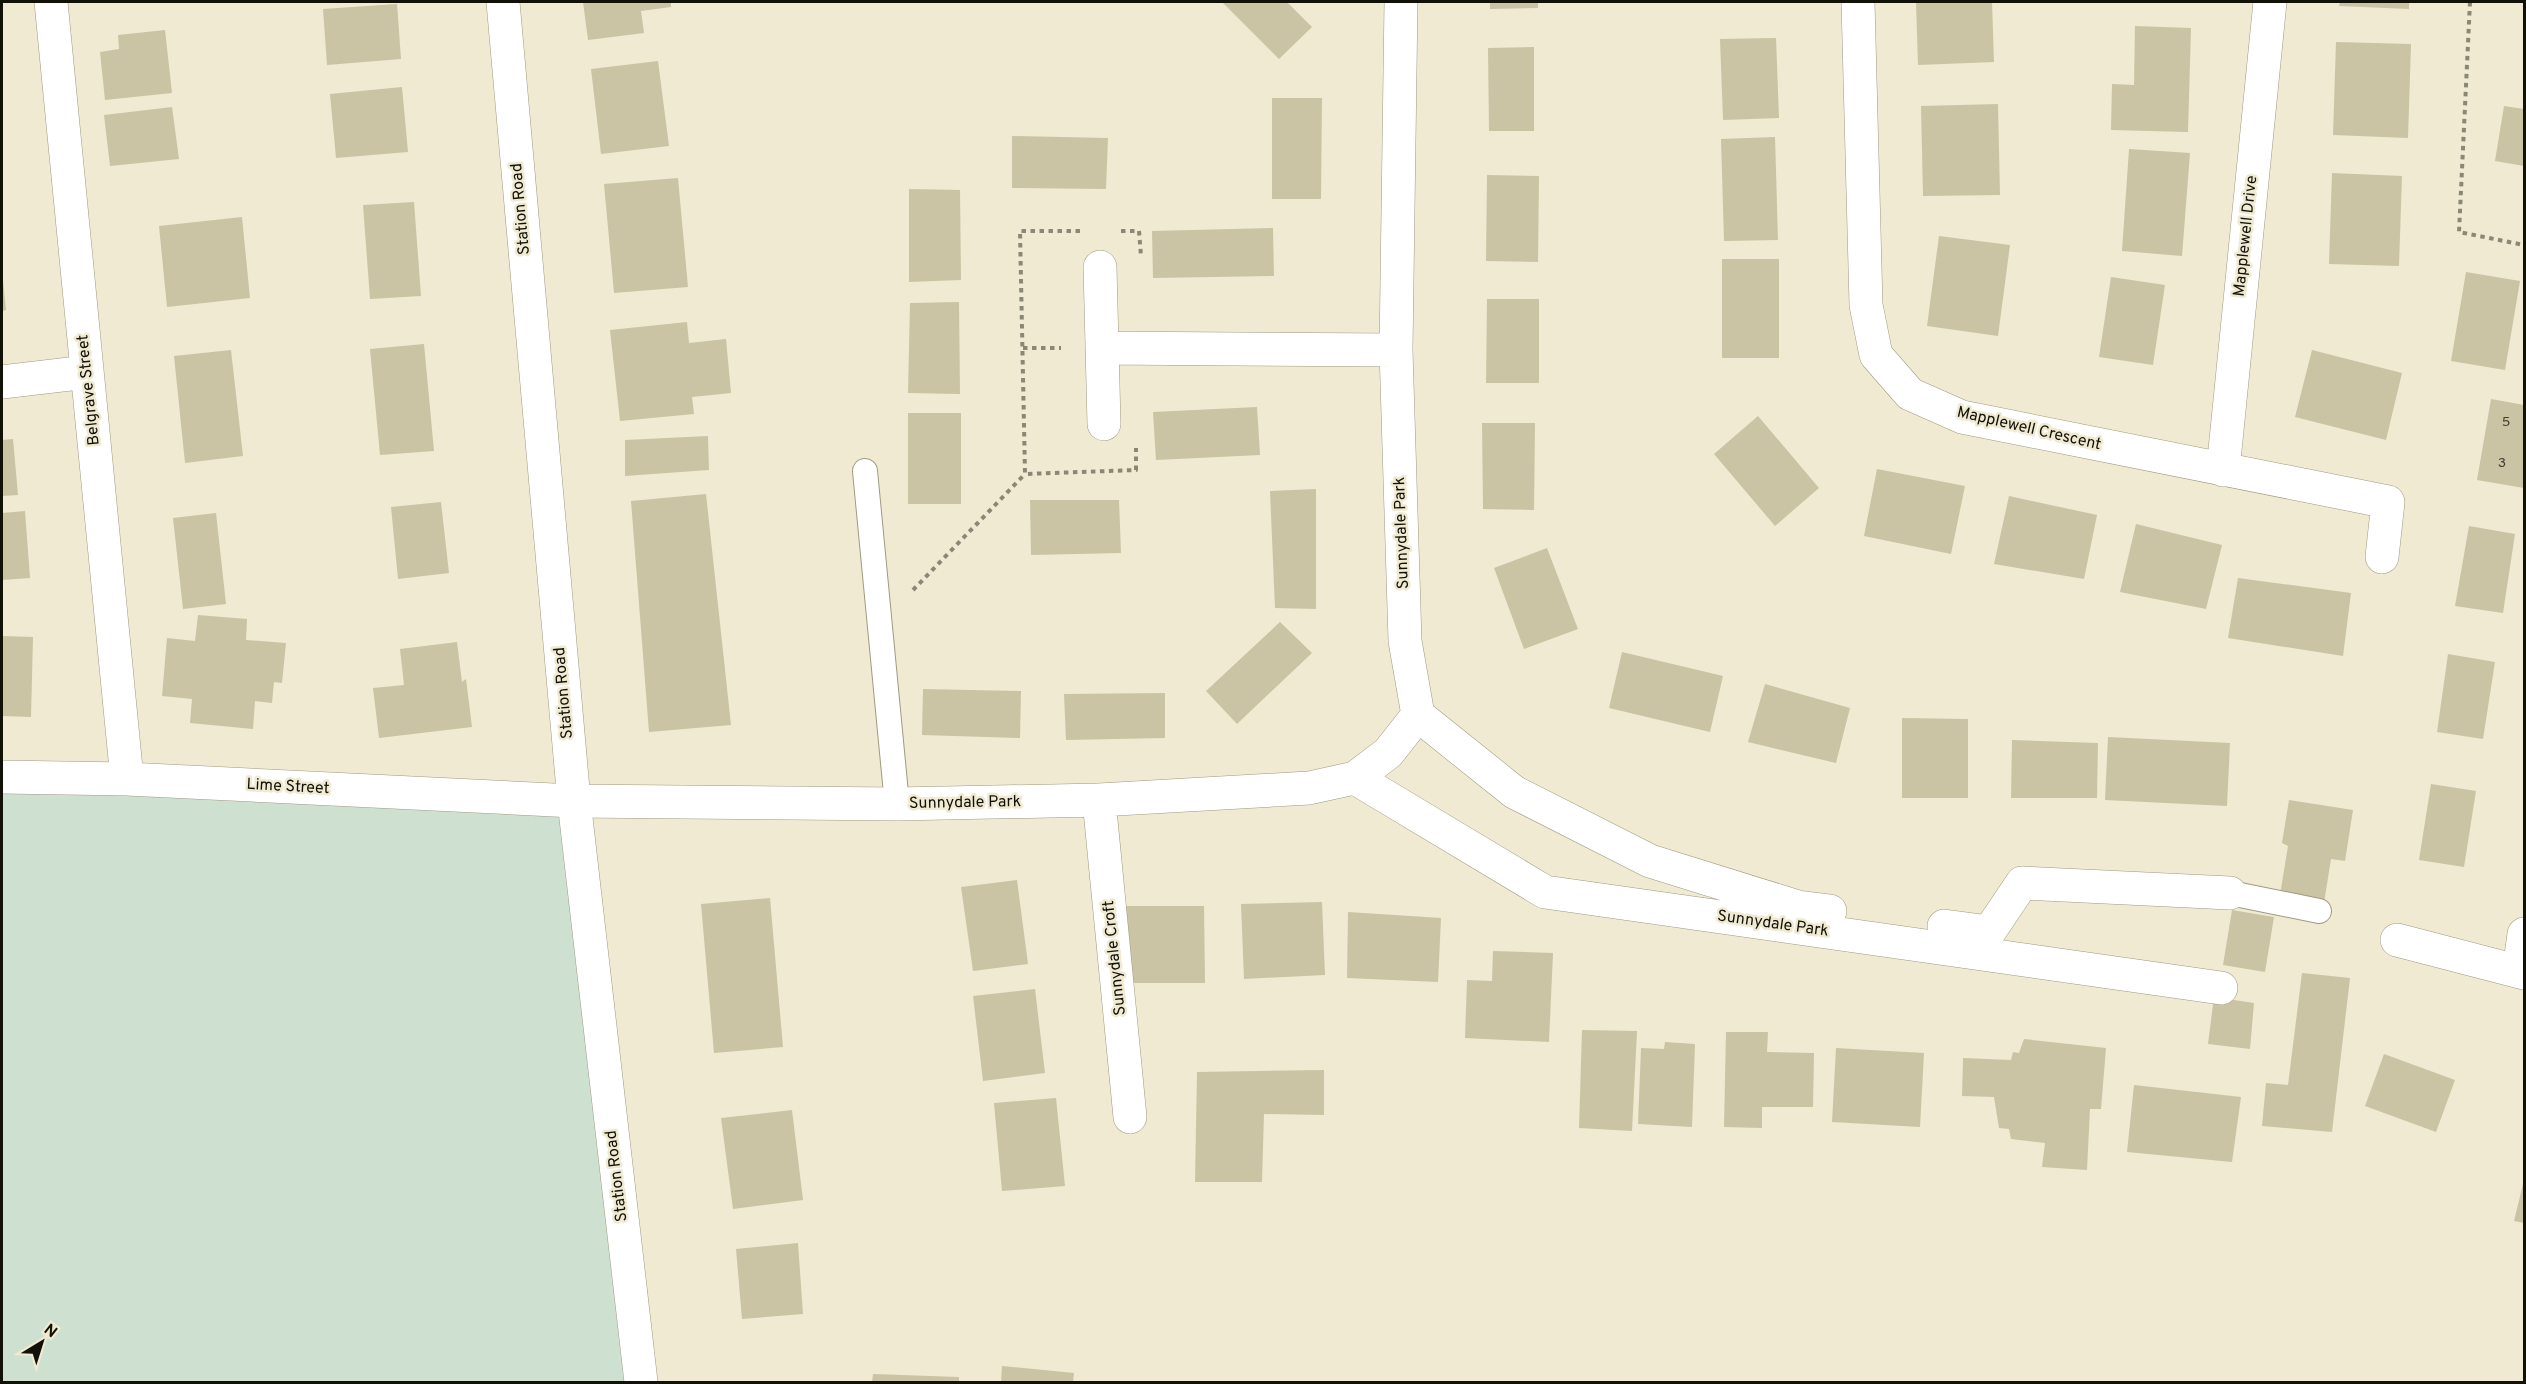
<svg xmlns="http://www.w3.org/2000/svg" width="2526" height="1384" font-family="Overpass,sans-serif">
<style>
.green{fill:#cee0d0}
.building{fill:#cac4a4}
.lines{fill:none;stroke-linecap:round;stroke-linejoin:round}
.lane-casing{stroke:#9f9a82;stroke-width:26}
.street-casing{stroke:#9f9a82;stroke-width:34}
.secondary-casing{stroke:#9f9a82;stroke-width:34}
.path{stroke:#8a8776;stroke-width:4;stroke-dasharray:4.5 4.5;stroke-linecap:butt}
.lane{stroke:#fff;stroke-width:24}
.street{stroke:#fff;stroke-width:33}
.secondary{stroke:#fff;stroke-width:33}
.labels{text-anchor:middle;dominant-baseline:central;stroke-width:5;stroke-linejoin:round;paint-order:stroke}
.number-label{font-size:14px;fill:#403e2f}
.street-label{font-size:16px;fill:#121108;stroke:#efead1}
</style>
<rect width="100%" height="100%" fill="#efead1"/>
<path class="green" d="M2,777L574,801L641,1382H2Z"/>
<path class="building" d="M583,2H671V7L641,11L644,33L588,40Z
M1222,2H1287L1312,27L1279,59Z
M1490,2H1538V8L1490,9Z
M1916,2H1992L1994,62L1918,65Z
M2340,2H2409V9L2339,6Z
M397,4L401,59L327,65L323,9Z
M2135,26L2191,28L2188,132L2111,130L2112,84L2134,85Z
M165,30L172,93L105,100L100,52L119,49L118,35Z
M1776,38L1779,118L1723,120L1720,39Z
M2336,42L2411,44L2408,138L2333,135Z
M1534,47V131H1489L1488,48Z
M658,61L669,146L601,154L591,69Z
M402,87L408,152L336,158L330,94Z
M1272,98H1322L1321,199H1272Z
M1998,104L2000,195L1923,196L1921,106Z
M2504,106L2524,109V166L2495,161Z
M172,107L179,159L110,166L104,115Z
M1012,136L1108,138L1106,189L1012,188Z
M1775,137L1778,240L1724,241L1721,139Z
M2129,149L2190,153L2182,256L2122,251Z
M2332,173L2402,176L2399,266L2329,264Z
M1487,175L1539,176L1538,262L1486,261Z
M678,178L688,287L614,293L604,184Z
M909,189L960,190L961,280L909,282Z
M414,202L421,296L370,299L363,205Z
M242,217L250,298L167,307L159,226Z
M1273,228L1274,276L1153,278L1152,231Z
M1939,236L2010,245L1998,336L1927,326Z
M1722,259H1779V358H1722Z
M2,271L6,310L2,311Z
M2466,272L2520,281L2505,370L2451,361Z
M2111,277L2165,285L2153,365L2099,357Z
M1487,299H1539V383H1486Z
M959,302L960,394L908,393L910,303Z
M687,322L689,343L726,339L731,393L692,397L694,414L620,421L610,330Z
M424,344L434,451L380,455L370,349Z
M231,350L243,456L185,463L174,356Z
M2312,350L2402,373L2386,440L2295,417Z
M2491,399L2524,405V488L2477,480Z
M1257,407L1260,455L1156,460L1153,412Z
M908,413H961V504H908Z
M1758,416L1819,488L1775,526L1714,454Z
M1482,423H1535L1534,510L1483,509Z
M708,436L709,470L625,476V440Z
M13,439L18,495L2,496V440Z
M1877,469L1965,486L1951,554L1864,536Z
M1316,489V609L1275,608L1270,491Z
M706,494L731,725L649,732L631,501Z
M2009,496L2097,515L2084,579L1994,564Z
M1030,500H1119L1121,553L1031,555Z
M441,502L449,573L398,579L391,507Z
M25,511L30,578L2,580V513Z
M216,513L226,604L183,609L173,518Z
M2136,524L2222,545L2206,609L2120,592Z
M2469,526L2515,534L2503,613L2455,606Z
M1547,548L1578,629L1524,649L1494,568Z
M2238,578L2351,593L2343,656L2228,638Z
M198,615L247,619L246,640L286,643L282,683L274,682L272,703L255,701L253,729L190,723L192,699L162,696L167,638L195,641Z
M1280,622L1312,653L1237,724L1206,691Z
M2,636L33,637L31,717L2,716Z
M457,642L462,682L466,679L472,727L379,738L373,688L404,685L400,649Z
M1622,652L1723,676L1710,732L1609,708Z
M2448,654L2495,662L2483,739L2437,732Z
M1765,684L1850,708L1836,763L1748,742Z
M923,689L1021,691L1020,738L922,735Z
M1165,693V738L1066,740L1064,694Z
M1902,718L1968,719V798H1902Z
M2108,737L2230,743L2227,806L2105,800Z
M2012,740L2098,743L2097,798H2011Z
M2431,784L2476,791L2464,867L2419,860Z
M2289,800L2353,810L2345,861L2331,859L2324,903L2280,895L2288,846L2282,843Z
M1017,880L1028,964L973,971L961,887Z
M770,898L783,1047L714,1053L701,904Z
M1322,902L1325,975L1244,979L1241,904Z
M1123,906H1204L1205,983H1123Z
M2232,910L2274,917L2265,972L2223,965Z
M1348,912L1441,918L1438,982L1347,978Z
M1493,951L1553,953L1549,1042L1465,1038L1467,980L1492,981Z
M2302,973L2350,978L2332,1132L2262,1126L2266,1083L2288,1085Z
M1035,989L1045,1073L983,1081L973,996Z
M2214,997L2254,1003L2250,1049L2208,1044Z
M1582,1030L1637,1031L1632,1131L1579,1128Z
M1726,1032H1768L1767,1052L1814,1053L1813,1107H1762V1128L1724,1127Z
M2024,1039L2106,1048L2101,1109H2090L2087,1170L2042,1167L2045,1143L2011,1139L2009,1129L1999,1128L1994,1097L1962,1096L1963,1058L2011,1060L2013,1052L2019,1053Z
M1665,1042L1695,1044L1692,1127L1638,1124L1641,1048L1664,1049Z
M1836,1048L1924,1053L1920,1127L1832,1122Z
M2384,1054L2455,1080L2436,1132L2365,1106Z
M1324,1070V1115L1264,1114L1262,1182H1195L1197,1072Z
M2134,1085L2241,1097L2232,1162L2127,1152Z
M1056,1098L1065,1186L1002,1191L994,1103Z
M792,1110L803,1200L733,1209L721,1118Z
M2524,1180V1223L2514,1221Z
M798,1243L803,1314L742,1319L736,1249Z
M1002,1366L1074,1373L1073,1382H1001Z
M873,1374L959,1377V1382H872Z"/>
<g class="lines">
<defs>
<path id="lane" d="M865,471L897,804
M2230,893L2319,911"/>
<path id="street" d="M51,2L127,779
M1858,2L1866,305L1876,355L1910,394L1962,417L2388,502L2382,557
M1100,267L1104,424
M1103,348L1396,350
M2,382L87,372
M2223,470L2270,2
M1418,715L1514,792L1650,861L1798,907L1830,911
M2,777L127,779L574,801L897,804L1099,800L1309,788L1355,778L1388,753L1418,715L1405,641L1396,350L1401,2
M1355,778L1545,892L2221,988
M1099,800L1130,1117
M1944,926L1989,932L2022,883L2230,893
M2397,940L2524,973
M2519,971L2524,934"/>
<path id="secondary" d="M503,2L574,801L641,1382"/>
</defs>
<use href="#lane" class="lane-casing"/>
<use href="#street" class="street-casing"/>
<use href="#secondary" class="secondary-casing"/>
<path class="path" d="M2470,2L2459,232L2524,245
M1080,231H1020L1025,474L1136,470V448
M1121,231H1139L1141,256
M1023,348H1061
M913,590L1025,474"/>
<use href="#lane" class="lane"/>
<use href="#street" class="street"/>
<use href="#secondary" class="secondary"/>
</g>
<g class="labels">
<g class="number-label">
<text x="2506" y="422">5</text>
<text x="2502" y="463">3</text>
</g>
<g class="street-label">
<text transform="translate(521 209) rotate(-95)">Station Road</text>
<text transform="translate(2246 236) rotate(-84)">Mapplewell Drive</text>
<text transform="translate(89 390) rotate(-96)">Belgrave Street</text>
<text transform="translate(2029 429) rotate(13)">Mapplewell Crescent</text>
<text transform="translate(1402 533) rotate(-92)">Sunnydale Park</text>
<text transform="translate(564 693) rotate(-95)">Station Road</text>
<text transform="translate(288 787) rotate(3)">Lime Street</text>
<text transform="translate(965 803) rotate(-1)">Sunnydale Park</text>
<text transform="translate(1773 924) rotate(8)">Sunnydale Park</text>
<text transform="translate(1115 958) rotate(-96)">Sunnydale Croft</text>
<text transform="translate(617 1176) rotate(-97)">Station Road</text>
</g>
</g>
<rect width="2526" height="1384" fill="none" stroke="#121108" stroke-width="6"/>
<g transform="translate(42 1342) rotate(38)" stroke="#efead1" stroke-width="4.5" paint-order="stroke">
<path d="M0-4.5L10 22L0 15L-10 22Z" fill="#121108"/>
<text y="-9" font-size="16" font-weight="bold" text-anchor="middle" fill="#121108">N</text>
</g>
</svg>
